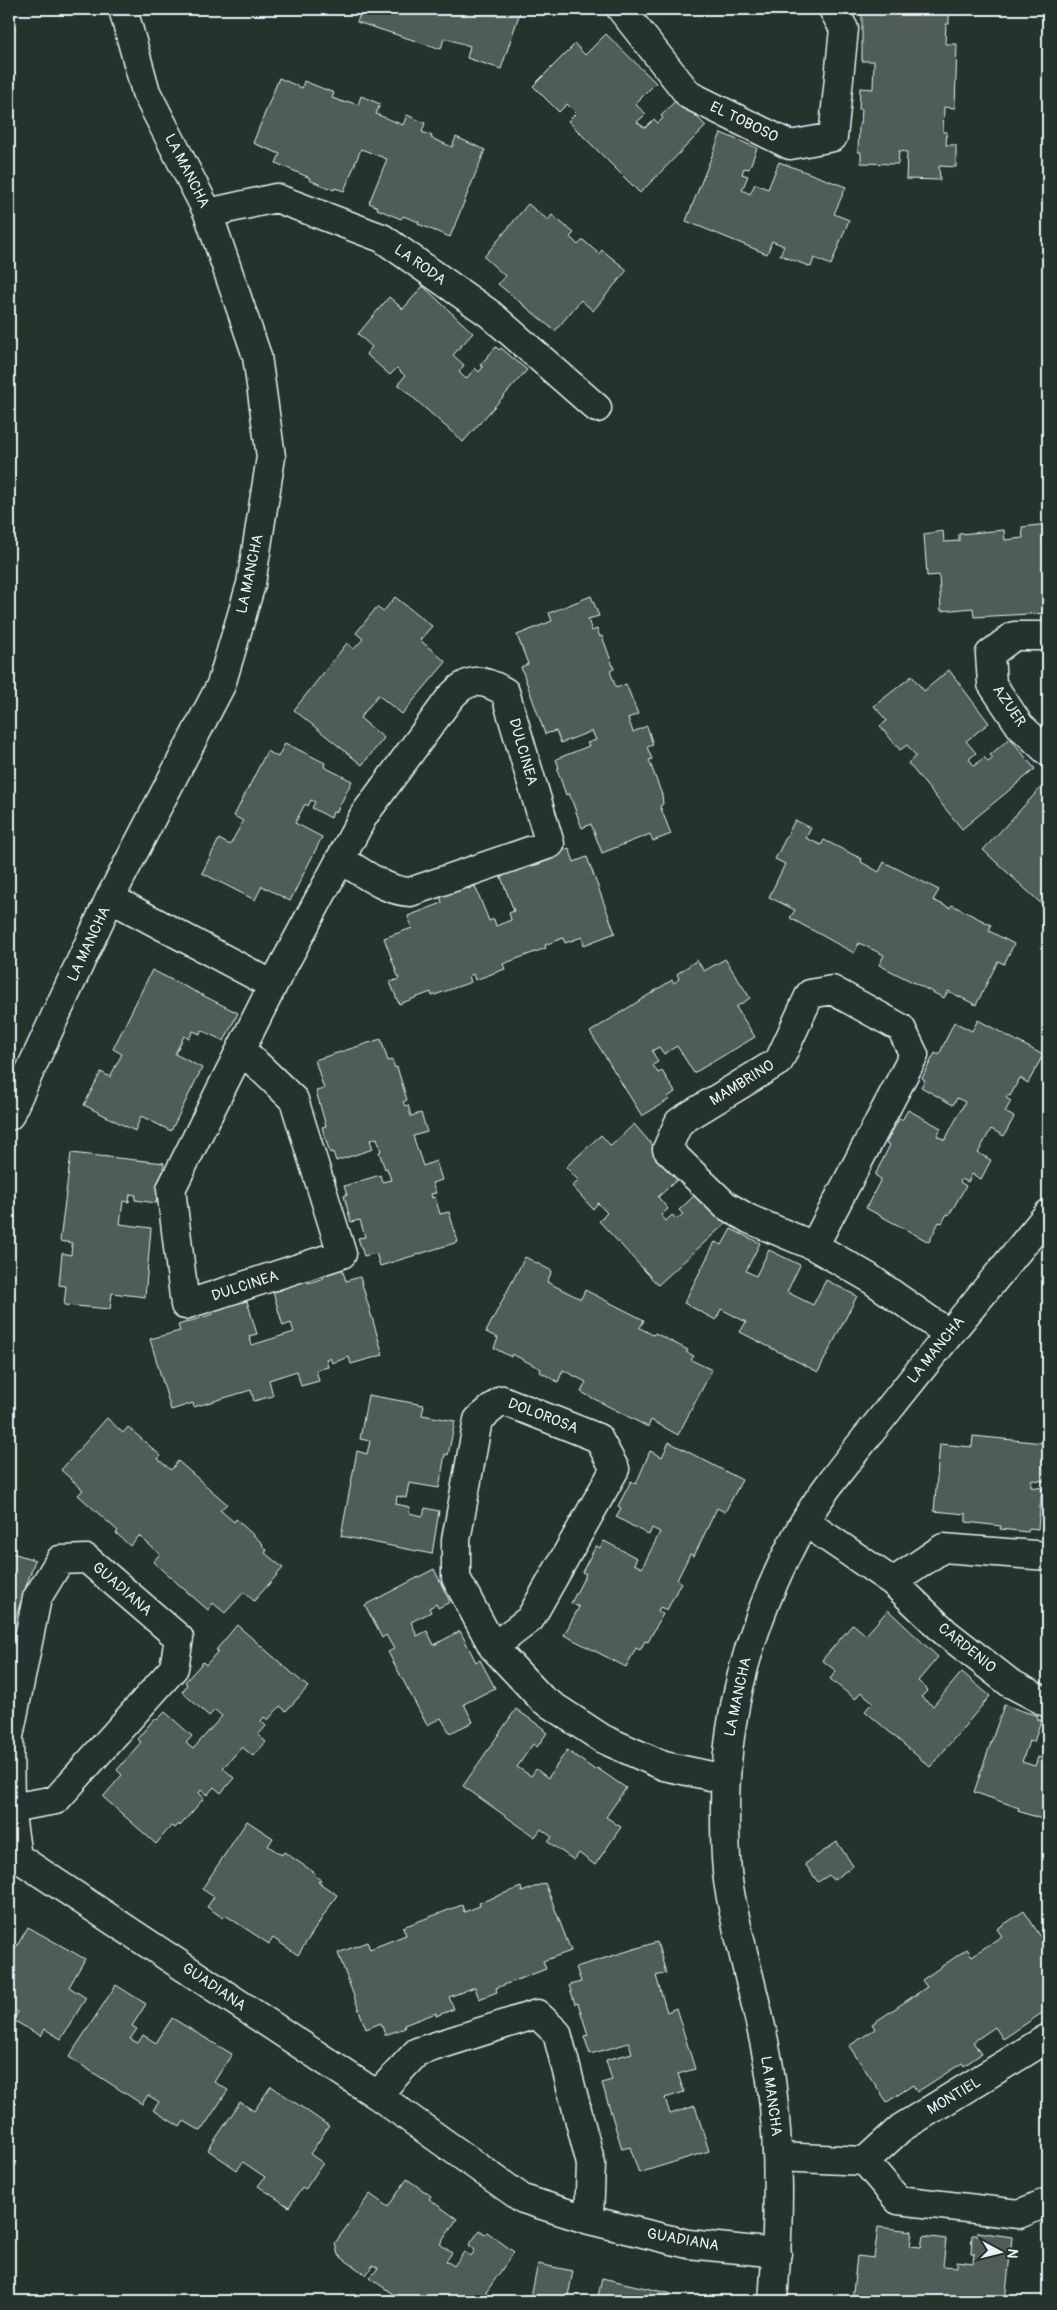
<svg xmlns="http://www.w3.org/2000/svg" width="1057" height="2310" font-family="Pangolin,sans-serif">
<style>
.building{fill:#505c59;stroke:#e8f1f8}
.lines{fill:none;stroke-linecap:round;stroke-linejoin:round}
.minor-casing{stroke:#e8f1f8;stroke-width:31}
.tertiary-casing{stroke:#e8f1f8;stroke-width:31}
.minor{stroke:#26332d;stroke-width:28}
.tertiary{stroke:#26332d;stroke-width:28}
.labels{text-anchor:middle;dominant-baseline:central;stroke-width:4.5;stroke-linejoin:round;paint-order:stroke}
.street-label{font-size:15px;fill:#e8f1f8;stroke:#26332d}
</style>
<rect width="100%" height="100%" fill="#26332d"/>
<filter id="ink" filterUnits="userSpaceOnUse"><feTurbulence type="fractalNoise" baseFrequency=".02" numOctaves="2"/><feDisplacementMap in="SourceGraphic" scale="10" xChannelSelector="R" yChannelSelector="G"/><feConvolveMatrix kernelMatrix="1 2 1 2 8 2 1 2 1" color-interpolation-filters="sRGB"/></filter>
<g filter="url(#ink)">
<path class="building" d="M362,9H510L520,12L501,69L467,58L470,46L444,38L441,49L357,22Z
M862,9H959V14L949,13V24H946L945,44H957L955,108L944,107L943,132H947L946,145H956V167L939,166L940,180L906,179L907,152L899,151L898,164L861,163V152H858L859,125L861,124L862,109H859L860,88L873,89L874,61H862Z
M606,34L656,83L635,104L646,114L637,122L645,128L654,119L658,123L663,118L661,116L678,98L706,126L640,193L568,121L576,113L567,104L559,112L533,86L575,44L585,55Z
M279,78L302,88L304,81L334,93L332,98L346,103L347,101L358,105L361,96L380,104L376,114L403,125L407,115L425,123L422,132L432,136L431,138L452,147L456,137L485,150L450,237L418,224L419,222L403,216L401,219L377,209L378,207L369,203L387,159L361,149L344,191L335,188L334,190L309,180L310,178L276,163L280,154L253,143Z
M721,133L757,148L749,169L744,168L742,174L748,176L742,190L750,194L755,184L768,189L779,162L846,187L834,214L849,220L831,265L814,258L811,267L780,255L784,246L772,241L767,254L686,221Z
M528,204L548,220L552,215L574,233L570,237L578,245L583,240L599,254L602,250L627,270L593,311L581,300L555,331L498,284L505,276L484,257Z
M423,286L473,333L453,355L464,365L459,372L466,379L475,368L479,372L483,367L480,365L496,347L499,350L501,348L527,370L463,442L398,384L405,376L397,368L390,375L366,354L372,347L358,334L389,297L403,309Z
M1048,524V613L974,617L973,608L941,611L939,575L927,576L924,534L943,531L944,542L959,541V534L1004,530L1005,540L1023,538L1022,527Z
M591,596L599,616L588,619L592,631L597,629L600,637L602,636L614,669L610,671L616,688L626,684L638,714L628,718L633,732L647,726L653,745L647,747L652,759L649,760L662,795L663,804L660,806L671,834L653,841L650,834L602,853L591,824L582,828L569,793L566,795L557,769L559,768L556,759L589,746L587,743L596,740L592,731L561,743L556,731L545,734L521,667L528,664L517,635L552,621L549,613Z
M395,597L432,626L420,640L446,662L402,714L378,695L360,718L384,738L362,765L294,710L347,643L354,649L363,639L356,633L377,607L383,612Z
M949,670L989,723L966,741L976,753L969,759L974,766L984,757L988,762L993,758L990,755L1010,738L1035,769L962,829L908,763L916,756L907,745L900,750L880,726L887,721L874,706L912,676L924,691Z
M285,743L325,763L324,767L352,781L336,813L333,812L331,818L312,808L315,802L311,800L308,806L305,804L295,823L322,837L290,901L262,886L255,900L202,873L219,839L230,845L243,821L234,816L267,751L278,757Z
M1047,781L1048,838L1044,843L1048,847L1047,909L983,850Z
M795,820L811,828L806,838L821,845L824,840L862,859L861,862L879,872L884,862L939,890L933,900L950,908L952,905L991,925L989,931L1014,944L1004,964L998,961L976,1005L948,991L944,998L879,965L884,955L859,943L854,953L790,918L795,910L769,897L785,864L775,859Z
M569,848L574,862L587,857L615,933L584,945L582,937L565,943L563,938L545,945L546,948L503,964L505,969L475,980L473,974L469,976L471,982L432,996L431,992L399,1004L390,982L399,979L384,938L412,928L408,916L442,903L440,896L467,886L468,889L475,886L489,921L494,919L496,926L511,920L509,913L514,911L501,877L510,873L509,870L535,860L536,865L552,859L550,855Z
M725,959L750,998L736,1007L755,1037L694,1073L677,1046L664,1054L659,1047L652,1051L658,1062L653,1065L658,1073L662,1071L675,1092L668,1097L670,1099L642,1116L590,1032L672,980L674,983L679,979L677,974L697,960L704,971Z
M152,970L238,1013L224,1041L201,1030L200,1034L193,1031L189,1039L184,1036L175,1054L202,1068L171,1131L141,1116L135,1131L84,1105L101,1072L110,1077L122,1054L113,1049Z
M978,1020L1043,1055L1028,1083L1020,1078L1010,1096L1007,1095L1006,1098L1011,1101L1005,1112L1014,1117L1004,1136L991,1129L978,1153L991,1160L981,1179L972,1174L968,1182L962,1179L960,1182L966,1186L949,1215L947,1214L942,1223L939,1222L929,1242L866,1208L881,1179L875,1175L890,1145L886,1143L899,1119L902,1120L908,1110L941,1128L937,1136L945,1140L965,1102L957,1098L953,1105L921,1087L925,1080L922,1078L935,1053L939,1055L954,1022L972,1031Z
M381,1039L388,1061L392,1060L395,1068L397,1067L407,1100L403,1102L405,1106L408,1105L411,1116L421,1113L427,1132L413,1136L423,1166L436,1161L442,1180L432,1183L436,1193L431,1194L432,1198L435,1197L440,1214L449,1212L458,1242L380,1266L376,1253L364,1256L358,1238L365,1237L360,1220L351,1222L344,1196L347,1195L344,1186L380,1175L382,1182L391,1180L387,1168L385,1169L379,1152L381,1151L377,1138L370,1140L373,1149L336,1161L333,1152L330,1153L322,1127L326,1126L316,1091L324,1089L315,1060Z
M634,1124L680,1177L658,1197L668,1209L661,1215L666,1221L672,1215L677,1219L683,1214L679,1210L697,1193L728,1221L658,1285L599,1221L607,1213L598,1203L593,1209L572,1186L579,1181L566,1167L601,1135L611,1146Z
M71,1153L164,1163L160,1197H157L156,1203L135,1200L136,1195L130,1194L129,1202L123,1201L120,1224L151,1228L145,1297L112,1293L110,1309L64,1305L66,1286L59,1285L62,1253L71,1255L72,1243L60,1241Z
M731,1229L760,1243L746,1271L756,1276L769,1250L800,1265L787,1292L813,1305L826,1280L857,1296L818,1372L740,1332L746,1322L721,1309L716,1320L684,1303L715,1242L722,1245Z
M525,1257L552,1271L547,1282L581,1299L585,1290L644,1320L640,1328L653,1335L655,1333L688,1350L686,1352L694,1356L691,1360L712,1370L678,1435L651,1420L648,1427L581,1392L586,1382L563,1370L558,1382L540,1372L541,1369L512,1354L511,1357L494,1348L498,1338L486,1332Z
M342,1269L346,1281L360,1277L383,1355L351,1364L349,1357L332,1363L330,1358L326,1359L328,1367L316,1370L319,1381L301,1386L297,1371L269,1380L273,1396L254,1401L251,1390L194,1407L193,1403L171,1410L150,1339L180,1331L178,1325L213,1314L212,1308L238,1300L239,1303L247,1301L257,1334L249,1336L252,1345L294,1332L291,1323L283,1326L273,1292L282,1290L281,1286L307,1278L308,1283L324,1278L323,1274Z
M368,1395L424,1405L422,1415L455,1421L448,1455L445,1454L439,1488L409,1483L406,1498L397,1496L396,1504L410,1507L409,1513L423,1516L425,1508L439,1511L432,1554L341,1536L357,1451L367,1454L370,1441L360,1439Z
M107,1418L123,1433L128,1427L161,1456L158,1459L171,1470L178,1461L227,1504L220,1510L234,1522L236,1519L263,1544L262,1545L267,1550L265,1553L283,1568L254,1601L244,1592L225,1613L213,1603L208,1610L153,1562L160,1554L139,1536L130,1546L116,1533L118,1531L78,1495L83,1490L61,1470Z
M973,1436L1043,1443L1042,1446L1048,1447V1484L1047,1481L1031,1480V1487L1042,1488L1038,1529L1029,1528L1028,1532L1000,1529L1001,1526L966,1522V1514L934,1511L940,1444L972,1447Z
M669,1442L742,1480L725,1512L717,1508L694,1556L690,1554L677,1580L681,1582L667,1610L660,1607L658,1611L663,1614L648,1642L645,1641L640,1650L636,1648L626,1667L564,1635L579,1607L571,1603L586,1574L582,1572L596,1546L600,1548L604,1541L637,1558L634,1564L642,1568L660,1532L652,1528L649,1535L616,1517L621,1508L618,1506L631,1481L636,1484L650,1451L662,1457Z
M9,1552L35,1560L13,1625L9,1623Z
M434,1569L450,1602L438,1608L436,1604L429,1608L431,1612L411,1622L417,1636L427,1631L434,1645L460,1631L476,1662L480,1660L495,1688L464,1704L473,1722L450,1733L441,1718L427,1725L388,1652L394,1649L386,1635L382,1638L365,1605Z
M888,1610L938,1657L918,1681L928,1690L921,1697L933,1706L962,1672L990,1696L930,1767L865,1711L873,1702L861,1692L855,1699L830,1679L836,1671L822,1660L853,1624L866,1635Z
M237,1625L308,1687L286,1711L280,1706L268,1720L264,1717L261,1721L266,1726L258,1735L266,1742L253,1756L242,1747L223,1768L234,1778L221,1793L214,1787L207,1795L201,1790L199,1793L204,1798L180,1826L179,1824L175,1828L171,1826L156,1844L103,1797L122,1775L117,1770L141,1742L137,1739L155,1718L157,1720L165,1712L192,1736L186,1743L193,1749L222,1716L215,1710L209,1716L182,1692L187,1685L185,1682L203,1662L206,1665L218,1651L216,1650Z
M1004,1705L1038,1716L1037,1719L1041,1720L1034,1742L1029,1741L1022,1762L1035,1766L1038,1757L1048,1760V1821L1018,1811L1019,1808L974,1792Z
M516,1709L544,1729L543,1730L547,1733L537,1747L533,1744L517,1767L531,1776L536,1769L548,1778L567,1750L595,1770L597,1768L626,1788L606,1817L621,1827L595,1865L579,1853L574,1860L548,1842L552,1837L541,1829L535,1837L463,1786Z
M247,1821L273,1838L268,1846L282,1855L284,1852L315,1873L314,1875L321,1880L318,1882L337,1895L298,1955L273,1938L269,1944L225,1915L223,1918L207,1907L214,1897L202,1889Z
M837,1842L853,1866L833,1880L829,1875L818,1882L805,1864Z
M545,1883L571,1951L543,1961L546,1969L496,1988L497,1992L479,1999L475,1987L449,1997L454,2009L436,2016V2013L404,2025L405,2028L385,2035L381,2023L366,2029L338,1953L367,1942L370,1949L406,1935L403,1927L462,1905L464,1912L480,1906L479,1903L521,1887L522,1892Z
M1024,1911L1048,1948V2009L1003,2039L995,2027L973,2042L981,2054L964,2066L962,2063L917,2092L913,2085L887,2102L849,2046L875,2029L872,2024L927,1987L922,1980L967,1949L972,1956L1002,1936L997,1929Z
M28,1927L85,1959L69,1987L86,1998L61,2039L45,2029L41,2036L13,2020L18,2012L9,2006V1951L12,1954Z
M657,1942L666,1973L656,1976L667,2012L676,2008L695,2069L678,2074L684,2092L665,2098L670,2114L695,2106L709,2151L639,2173L630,2147L622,2149L602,2083L612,2080L606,2060L632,2053L629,2043L590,2054L584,2036L588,2035L578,2003L575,2004L569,1985L581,1982L576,1967Z
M116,1985L146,2004L132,2026L137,2029L130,2039L138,2043L143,2035L156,2043L172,2018L232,2054L214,2082L228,2090L201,2131L184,2121L180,2127L153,2110L159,2102L148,2095L142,2104L69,2057Z
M271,2086L329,2126L310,2154L323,2163L305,2190L302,2188L289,2207L258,2186L265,2177L243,2162L237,2170L208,2150L240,2102L254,2111Z
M407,2179L431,2196L429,2199L457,2219L440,2244L452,2253L446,2261L454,2266L464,2252L471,2256L475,2250L469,2245L480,2230L485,2234L487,2232L514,2252L480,2301H420L417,2299L416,2301H403L370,2278L378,2268L373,2265L366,2275L338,2255L335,2243L370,2194L388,2207Z
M878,2227L912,2231L910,2246L921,2247L923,2236L946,2239L943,2266L957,2267V2261L973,2263L974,2254H971L972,2235H978V2232L1012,2237L1005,2301H852L857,2256L874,2258Z
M538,2264L573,2271L567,2301H530Z
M602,2278L672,2294L670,2301H597Z"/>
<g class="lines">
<defs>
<path id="minor" d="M621,9L689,95L790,145L833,137L844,29L833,9
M208,213L276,198L382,238L490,314L597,408
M1048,636H1014L990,654L992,684L1020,726L1048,752
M110,898L273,985L171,1189L185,1305L342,1254L294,1100L241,1049
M273,985L364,815L450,698C468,677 482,678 505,692L550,844L410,892C385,891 362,872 340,859
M814,1246L914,1055L901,1028L832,990L810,994L779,1061L679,1122L667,1149L725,1205L749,1219L814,1246L868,1277L949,1334
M805,1522L893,1582L946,1633L1010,1683L1048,1703
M893,1582L943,1548L1048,1556
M493,1647L530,1619L615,1469L598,1438L502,1400L478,1420L456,1540V1578L493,1647L542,1699L603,1739L664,1766L725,1779
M10,1808L56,1800L174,1668L179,1638L87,1559L60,1560L37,1598L9,1736L10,1808L17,1857L377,2095L523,2199L589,2220L688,2244L777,2253
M377,2095L417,2052L537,2014L557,2033L591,2164L589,2220
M778,2157L865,2161L901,2128L1048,2038
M865,2161L898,2200L1019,2214L1048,2202"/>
<path id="tertiary" d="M9,1116L110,898L221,685L251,584L271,457L257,356L208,213L146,92L123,9
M773,2301C779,2227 781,2154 771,2080C762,2015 740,1952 729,1887C725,1864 725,1839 725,1815C724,1711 752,1615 803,1524C827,1483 860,1446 889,1409C941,1343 995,1279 1048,1214"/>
</defs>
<use href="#minor" class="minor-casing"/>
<use href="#tertiary" class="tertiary-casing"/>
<use href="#minor" class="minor"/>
<use href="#tertiary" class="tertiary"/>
</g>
</g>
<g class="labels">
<g class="street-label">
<text transform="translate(744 122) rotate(26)">EL TOBOSO</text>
<text transform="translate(187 171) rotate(63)">LA MANCHA</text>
<text transform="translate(420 265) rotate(35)">LA RODA</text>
<text transform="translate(250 574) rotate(-78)">LA MANCHA</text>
<text transform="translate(1009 706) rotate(56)">AZUER</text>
<text transform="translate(523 752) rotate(74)">DULCINEA</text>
<text transform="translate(89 944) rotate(-65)">LA MANCHA</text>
<text transform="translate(742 1083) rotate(-32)">MAMBRINO</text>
<text transform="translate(245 1286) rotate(-18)">DULCINEA</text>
<text transform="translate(936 1350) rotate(-51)">LA MANCHA</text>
<text transform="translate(543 1416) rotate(21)">DOLOROSA</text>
<text transform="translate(122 1589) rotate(41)">GUADIANA</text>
<text transform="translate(967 1648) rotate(39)">CARDENIO</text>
<text transform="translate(738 1697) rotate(-78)">LA MANCHA</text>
<text transform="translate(214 1987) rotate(34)">GUADIANA</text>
<text transform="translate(771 2096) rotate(82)">LA MANCHA</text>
<text transform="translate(954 2096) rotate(-31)">MONTIEL</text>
<text transform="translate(683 2240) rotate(10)">GUADIANA</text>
</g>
</g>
<rect width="1057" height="2310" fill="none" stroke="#26332d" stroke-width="30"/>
<rect x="15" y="15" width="1027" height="2280" fill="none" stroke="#e8f1f8" stroke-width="2" filter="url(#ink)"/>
<g transform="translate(1000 2252) rotate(97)" stroke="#26332d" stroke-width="4" paint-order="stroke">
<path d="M0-4L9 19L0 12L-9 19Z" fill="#e8f1f8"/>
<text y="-8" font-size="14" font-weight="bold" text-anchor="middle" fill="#e8f1f8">N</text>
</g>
</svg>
